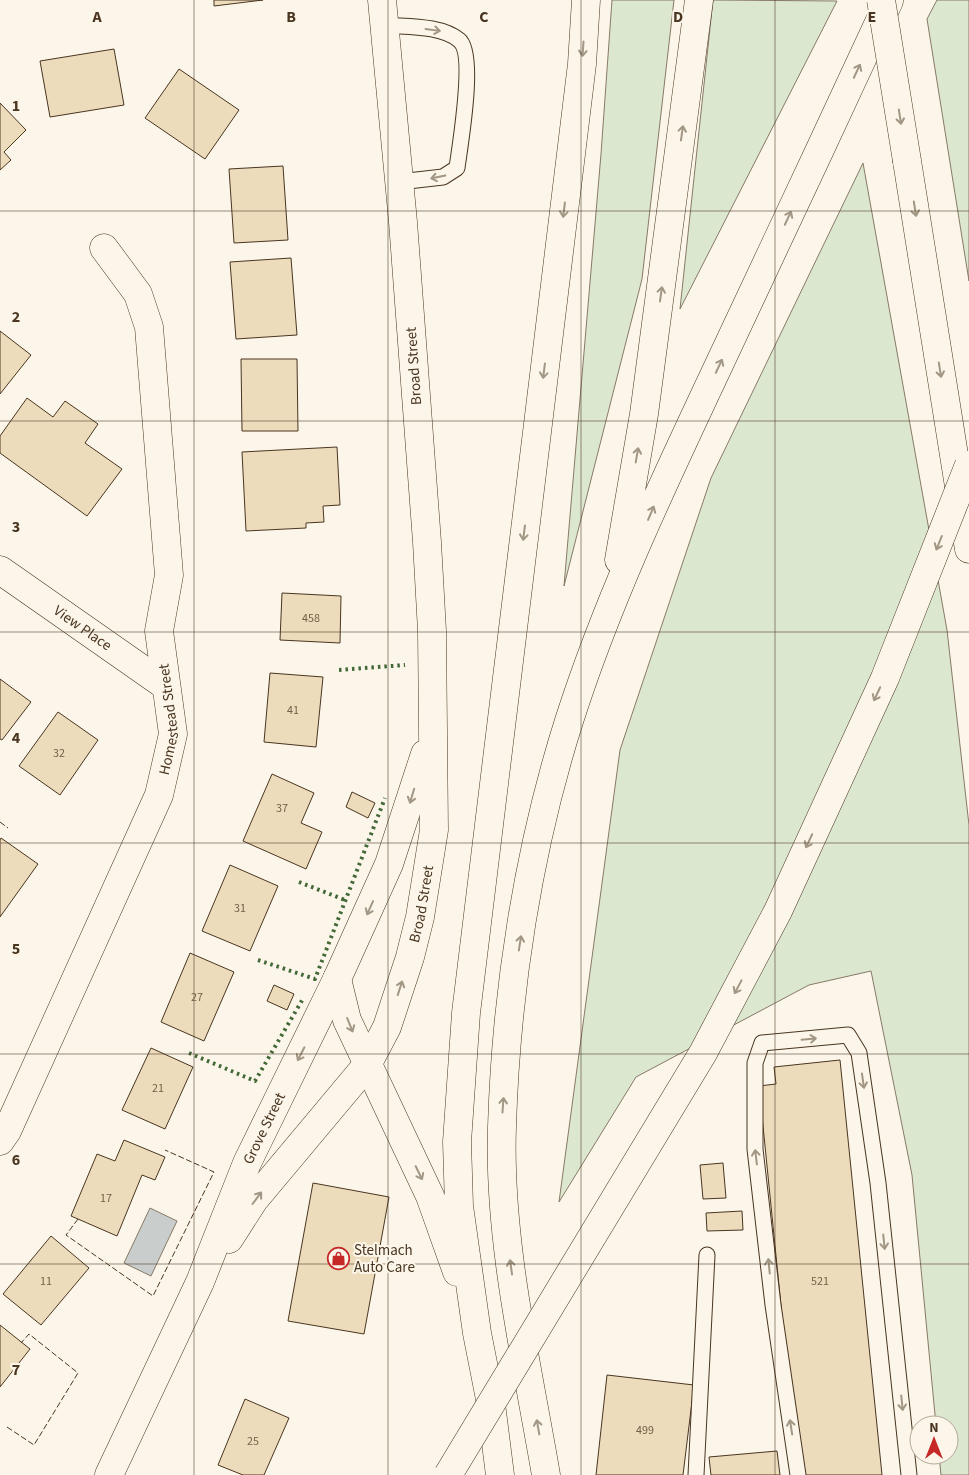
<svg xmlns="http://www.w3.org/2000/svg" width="969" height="1475" font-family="'Source Sans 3',sans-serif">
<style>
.green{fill:#dce7d0;stroke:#887966}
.water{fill:#c9cecd;stroke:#887966}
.building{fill:#ecdcbc;stroke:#4a3520}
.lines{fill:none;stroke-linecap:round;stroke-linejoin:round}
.service-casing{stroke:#4a3520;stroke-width:17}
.minor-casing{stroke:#4a3520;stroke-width:29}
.tertiary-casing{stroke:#4a3520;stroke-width:29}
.primary-casing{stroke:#4a3520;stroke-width:29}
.motorway-casing{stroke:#4a3520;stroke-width:29}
.service{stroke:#fbf6e9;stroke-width:15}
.minor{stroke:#fbf6e9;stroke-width:28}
.tertiary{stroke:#fbf6e9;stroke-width:28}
.primary{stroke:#fbf6e9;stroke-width:28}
.motorway{stroke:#fbf6e9;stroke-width:28}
.motorway-bridge-casing{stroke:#4a3520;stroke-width:29;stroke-linecap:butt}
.motorway-bridge{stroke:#fbf6e9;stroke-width:28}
.hedge{stroke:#436837;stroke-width:4;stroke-dasharray:2.5 4;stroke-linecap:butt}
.fence{stroke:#4a3520;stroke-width:1;stroke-dasharray:6 2.5;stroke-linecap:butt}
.oneway{stroke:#a29684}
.grid{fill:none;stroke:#4a3520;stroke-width:1;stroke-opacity:0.55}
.labels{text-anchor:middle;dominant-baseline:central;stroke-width:4;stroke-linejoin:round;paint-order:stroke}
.number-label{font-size:12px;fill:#725f47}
.street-label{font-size:15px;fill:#4a3520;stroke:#fbf6e9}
.poi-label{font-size:15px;fill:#4a3520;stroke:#fbf6e9;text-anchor:start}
.grid-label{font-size:16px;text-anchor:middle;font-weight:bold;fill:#4a3520;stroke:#fbf6e9;stroke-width:4;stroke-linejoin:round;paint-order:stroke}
</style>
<rect width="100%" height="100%" fill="#fbf6e9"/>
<path class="green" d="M612,0H674L642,279L564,586L601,154Z
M713,0L837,1L680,309Z
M937,0H969V281L927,19Z
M863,163L947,630L969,825V1475H941L939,1455H949V1425H936L912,1175L871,971L809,985L636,1077L559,1202L620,750L711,478Z"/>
<path class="water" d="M150,1208L177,1221L151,1276L124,1263Z"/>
<path class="building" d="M214,0H263L214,6Z
M114,49L124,105L50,117L40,61Z
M179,69L239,110L205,159L145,118Z
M0,103L26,130L4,152L11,160L0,170Z
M283,166L288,240L234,243L229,169Z
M291,258L297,335L236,339L230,262Z
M0,331L31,355L0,394Z
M241,359H297L298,431H242Z
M27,398L53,417L65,401L98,424L85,443L122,469L87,516L0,453V436Z
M337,447L340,505L323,506L324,522L306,523V528L246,531L242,452Z
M282,593L341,596L340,643L280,640Z
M270,673L323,677L316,747L264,742Z
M0,679L31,702L2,740L0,739Z
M58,712L98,740L60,795L19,766Z
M272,774L314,793L301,823L322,832L306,869L243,841Z
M352,792L375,803L368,818L346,807Z
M1,838L38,864L0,917V840Z
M230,865L278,886L250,951L202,931Z
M190,953L234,972L204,1041L161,1022Z
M274,985L294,994L287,1010L267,1001Z
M151,1048L193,1067L165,1129L122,1110Z
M840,1060L882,1475H798L759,1086L776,1084L774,1067Z
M124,1140L165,1157L155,1180L142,1175L117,1236L71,1216L97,1154L115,1161Z
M723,1163L726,1198L703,1199L700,1165Z
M313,1183L389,1197L364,1334L288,1321Z
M742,1211L743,1230L707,1231L706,1213Z
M51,1236L89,1268L41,1325L3,1294Z
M0,1325L30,1349L0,1387Z
M607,1375L694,1385L683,1475H596Z
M245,1399L289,1418L264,1475H243L218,1465Z
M777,1451L780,1475H711L709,1457Z"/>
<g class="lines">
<defs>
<path id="service" d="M385,25C407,27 441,25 459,40C476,53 460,145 457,168L443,177L399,182
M696,1475L707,1255
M798,1475L773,1305L755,1149V1063L762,1043L848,1035L859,1053L878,1183L909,1475"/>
<g id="minor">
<path id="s1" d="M0,570L166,686"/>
<path id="s2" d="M0,1141L7,1131L159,795L173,734L159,631L169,575L149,327L138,294L104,248"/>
</g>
<g id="tertiary">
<path d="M229,1239L254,1200L367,1065"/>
<path id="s3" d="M109,1475L200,1282L247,1163L337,979"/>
</g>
<g id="primary">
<path d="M337,979L389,864L425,754"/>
<path id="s4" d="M367,1065L387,1027L410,957L420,917L434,830L432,631L427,542L403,222L382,0"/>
</g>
<path id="motorway" d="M907,161L969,549
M619,560L644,414L699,0
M337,979L347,1020L430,1196L457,1272
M500,1475L491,1404L477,1333L459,1206L457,1142L466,1013L582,64L586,0
M546,1475C527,1363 498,1241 502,1127C506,992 528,850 569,721C608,599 663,484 717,369C775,246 832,124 889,1"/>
</defs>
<use href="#service" class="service-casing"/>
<use href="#minor" class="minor-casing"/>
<use href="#tertiary" class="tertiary-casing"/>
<use href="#primary" class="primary-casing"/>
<use href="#motorway" class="motorway-casing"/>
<use href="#service" class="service"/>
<use href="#minor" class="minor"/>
<use href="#tertiary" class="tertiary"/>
<use href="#primary" class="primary"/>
<use href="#motorway" class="motorway"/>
<defs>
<path id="motorway-bridge" d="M881,0L907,161
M448,1475L703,1053L778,911L885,678L969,465"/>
</defs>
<use href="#motorway-bridge" class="motorway-bridge-casing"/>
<use href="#motorway-bridge" class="motorway-bridge"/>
<path class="hedge" d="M339,670L405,665
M299,882L345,900
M258,960L315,979L385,798
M189,1053L255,1081L304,997"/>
<path class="fence" d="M0,822L8,828
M78,1219L66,1235L153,1296L214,1172L165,1150
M7,1427L34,1445L78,1373L29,1334L21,1343"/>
</g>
<defs><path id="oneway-shaft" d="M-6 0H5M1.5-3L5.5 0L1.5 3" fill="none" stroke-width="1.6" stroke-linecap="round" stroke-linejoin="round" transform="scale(1.25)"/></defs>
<g class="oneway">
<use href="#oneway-shaft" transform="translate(433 30) rotate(8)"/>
<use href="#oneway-shaft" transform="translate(583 49) rotate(94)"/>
<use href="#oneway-shaft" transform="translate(857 71) rotate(-65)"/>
<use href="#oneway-shaft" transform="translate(900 117) rotate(81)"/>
<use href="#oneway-shaft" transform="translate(682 133) rotate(-82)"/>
<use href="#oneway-shaft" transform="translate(438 177) rotate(168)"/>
<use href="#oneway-shaft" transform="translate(915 209) rotate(81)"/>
<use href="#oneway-shaft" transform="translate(564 210) rotate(97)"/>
<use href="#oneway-shaft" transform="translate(788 218) rotate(-65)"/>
<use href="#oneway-shaft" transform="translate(661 294) rotate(-82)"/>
<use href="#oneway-shaft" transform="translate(719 366) rotate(-65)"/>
<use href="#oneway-shaft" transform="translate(940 370) rotate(81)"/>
<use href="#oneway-shaft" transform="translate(544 371) rotate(97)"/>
<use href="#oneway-shaft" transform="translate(637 455) rotate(-80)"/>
<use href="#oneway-shaft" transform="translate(651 513) rotate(-67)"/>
<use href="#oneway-shaft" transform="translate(524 533) rotate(97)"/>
<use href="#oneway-shaft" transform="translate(939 543) rotate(112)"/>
<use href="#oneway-shaft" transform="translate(877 694) rotate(115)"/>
<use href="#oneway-shaft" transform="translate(412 796) rotate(107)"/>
<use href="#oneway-shaft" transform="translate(809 841) rotate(115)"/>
<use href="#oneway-shaft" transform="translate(370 908) rotate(114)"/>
<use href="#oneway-shaft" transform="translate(520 943) rotate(-81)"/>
<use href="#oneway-shaft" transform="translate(738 987) rotate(118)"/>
<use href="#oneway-shaft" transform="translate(400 988) rotate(-72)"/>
<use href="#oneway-shaft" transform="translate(350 1025) rotate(68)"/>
<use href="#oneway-shaft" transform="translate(809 1039) rotate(-5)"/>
<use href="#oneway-shaft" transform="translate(301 1054) rotate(117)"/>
<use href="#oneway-shaft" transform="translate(863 1081) rotate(82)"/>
<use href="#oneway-shaft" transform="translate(503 1105) rotate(-86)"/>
<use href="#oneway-shaft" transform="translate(756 1157) rotate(-97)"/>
<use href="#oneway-shaft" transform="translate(419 1173) rotate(64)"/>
<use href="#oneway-shaft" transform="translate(257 1198) rotate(-53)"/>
<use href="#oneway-shaft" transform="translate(884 1242) rotate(84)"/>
<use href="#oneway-shaft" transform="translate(769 1266) rotate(-96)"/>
<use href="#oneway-shaft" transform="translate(511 1267) rotate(-98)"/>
<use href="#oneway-shaft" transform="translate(902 1403) rotate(84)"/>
<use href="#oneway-shaft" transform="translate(538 1427) rotate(-100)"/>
<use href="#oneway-shaft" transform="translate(791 1427) rotate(-99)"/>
</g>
<path class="grid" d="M194,0V1475M388,0V1475M581,0V1475M775,0V1475M0,211H969M0,421H969M0,632H969M0,843H969M0,1054H969M0,1264H969"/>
<defs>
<symbol id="shop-ring" viewBox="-11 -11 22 22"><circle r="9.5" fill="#fbf6e9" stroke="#c62828" stroke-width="1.5"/><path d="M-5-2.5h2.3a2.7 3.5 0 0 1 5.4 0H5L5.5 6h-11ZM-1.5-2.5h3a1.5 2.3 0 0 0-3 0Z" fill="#c62828"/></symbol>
</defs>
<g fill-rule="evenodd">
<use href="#shop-ring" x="326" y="1246" width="25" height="25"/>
</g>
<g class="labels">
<g class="number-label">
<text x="311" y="618">458</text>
<text x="293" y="710">41</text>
<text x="59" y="753">32</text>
<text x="282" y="808">37</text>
<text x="240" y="908">31</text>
<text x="197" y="997">27</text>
<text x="158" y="1088">21</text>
<text x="106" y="1198">17</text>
<text x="46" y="1281">11</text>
<text x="820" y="1281">521</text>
<text x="645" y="1430">499</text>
<text x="253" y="1441">25</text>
</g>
<g class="street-label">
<text transform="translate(414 366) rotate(-94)">Broad Street</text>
<text stroke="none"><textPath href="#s1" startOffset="101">View Place</textPath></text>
<text stroke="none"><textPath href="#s2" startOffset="458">Homestead Street</textPath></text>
<text stroke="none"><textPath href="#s4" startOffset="171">Broad Street</textPath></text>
<text stroke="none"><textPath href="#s3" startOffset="380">Grove Street</textPath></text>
</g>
<g class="poi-label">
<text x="354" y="1250">Stelmach<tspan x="354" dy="17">Auto Care</tspan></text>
</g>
</g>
<g class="grid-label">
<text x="97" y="22">A</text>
<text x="291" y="22">B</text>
<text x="484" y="22">C</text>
<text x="678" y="22">D</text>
<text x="872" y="22">E</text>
<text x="16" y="111">1</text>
<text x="16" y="322">2</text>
<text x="16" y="532">3</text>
<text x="16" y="743">4</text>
<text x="16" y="954">5</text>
<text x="16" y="1165">6</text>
<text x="16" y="1375">7</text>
</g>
<g transform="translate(934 1440)"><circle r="24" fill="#fbf6e9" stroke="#b4a999"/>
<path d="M0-4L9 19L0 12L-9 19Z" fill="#c62828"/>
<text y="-8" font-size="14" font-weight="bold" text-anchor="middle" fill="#4a3520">N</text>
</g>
</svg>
